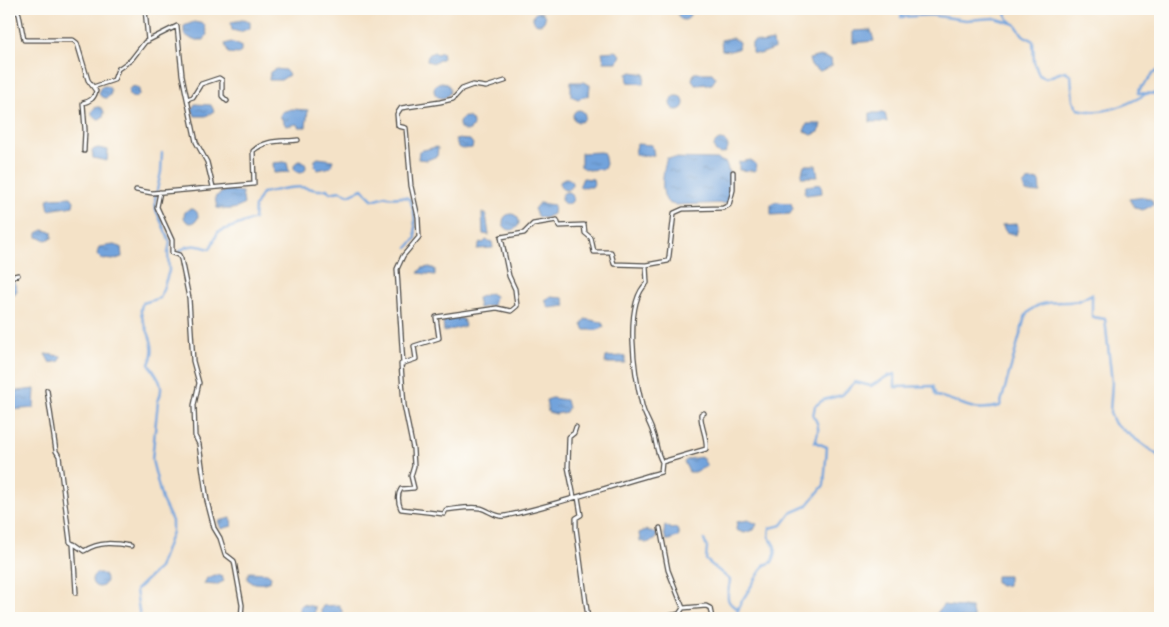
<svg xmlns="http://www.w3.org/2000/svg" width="1169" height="627" font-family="Cardo,serif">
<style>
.water{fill:url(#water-ripples);stroke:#4e6784}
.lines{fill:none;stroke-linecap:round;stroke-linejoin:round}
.canal{stroke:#72a3dc;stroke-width:2.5}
.minor-casing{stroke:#494642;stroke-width:5.5}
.minor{stroke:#fff;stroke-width:3}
</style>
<defs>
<pattern id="water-ripples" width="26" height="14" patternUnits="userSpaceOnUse" patternTransform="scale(1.25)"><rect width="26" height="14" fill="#72a3dc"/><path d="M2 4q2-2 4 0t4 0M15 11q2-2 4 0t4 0" fill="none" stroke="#5e85b3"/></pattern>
</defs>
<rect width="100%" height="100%" fill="#fdfcf7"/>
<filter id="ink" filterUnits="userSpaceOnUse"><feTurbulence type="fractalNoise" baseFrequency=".02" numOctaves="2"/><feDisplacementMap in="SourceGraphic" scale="10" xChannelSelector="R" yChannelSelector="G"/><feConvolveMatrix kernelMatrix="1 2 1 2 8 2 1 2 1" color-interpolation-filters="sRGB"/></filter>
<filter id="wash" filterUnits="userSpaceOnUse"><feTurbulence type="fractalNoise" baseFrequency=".0096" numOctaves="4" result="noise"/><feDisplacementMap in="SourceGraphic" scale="20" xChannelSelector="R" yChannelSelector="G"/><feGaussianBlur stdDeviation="1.12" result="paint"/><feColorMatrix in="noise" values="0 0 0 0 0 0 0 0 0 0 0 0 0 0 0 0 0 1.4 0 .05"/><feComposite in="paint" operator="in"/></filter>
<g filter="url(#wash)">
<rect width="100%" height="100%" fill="#f4e2c7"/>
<path class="water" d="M678 14a6 6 0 1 1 12 0a6 6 0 1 1-12 0Z
M533 18a6 6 0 1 1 12 0a6 6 0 1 1-12 0Z
M242,20L250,21V28L240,32L232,30L231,22Z
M194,22L204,24L207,34L204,40H193L184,34V26Z
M871,30L874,41L853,43V31Z
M732,38L739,42L738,49L730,51L722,50L721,40Z
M755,41L762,43L773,41L774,49L760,54L752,53V43Z
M231,42L241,46V52L238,54L228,53L225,44Z
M616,51L621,55L618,62H604L602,52Z
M434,52L437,54L442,52L443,58L434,63L427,61L428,55Z
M820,56L831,59L832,66L820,71L811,66L809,59Z
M276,69L285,70L289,75L281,80H269L270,72Z
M632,72L645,74L644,84L628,82L627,74Z
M694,73H712L716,78L712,84L695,85L692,79Z
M434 90a8 8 0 1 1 16 0a8 8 0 1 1-16 0Z
M571,82H583L590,85L589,95L578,99L571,96Z
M99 92a6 6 0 1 1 12 0a6 6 0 1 1-12 0Z
M128.5 92a5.5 5.5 0 1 1 11 0a5.5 5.5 0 1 1-11 0Z
M670 103a7 7 0 1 1 14 0a7 7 0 1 1-14 0Z
M195,104L211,105L214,111L206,116H195L192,109Z
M92 113a6 6 0 1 1 12 0a6 6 0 1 1-12 0Z
M291,109L308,110L306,127H299L297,124L286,126L280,116L282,112Z
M573 116a6 6 0 1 1 12 0a6 6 0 1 1-12 0Z
M870,113H885L887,122H870Z
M459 124a7 7 0 1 1 14 0a7 7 0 1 1-14 0Z
M807,124H821L819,132L812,135L804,131Z
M455,139L470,140L473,144L472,148L463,149L458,147Z
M714 147a7 7 0 1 1 14 0a7 7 0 1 1-14 0Z
M637,144L652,145L654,155L640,156L635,154Z
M436,147L438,148L437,156L427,160L418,159L419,151Z
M98,148L108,150L107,161L93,158L92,150Z
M600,152L604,153L606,164L604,169L588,170L581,167V153Z
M318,158L333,160L331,167L318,170L314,166L315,160Z
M667,158L717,159L726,163L731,178L728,203L676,205C672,204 668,204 666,200C660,190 663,169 667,158Z
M751,160L757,165L755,171L739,170V162Z
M294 167a6 6 0 1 1 12 0a6 6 0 1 1-12 0Z
M284,162L287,163L289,172L274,173L273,163Z
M804,165H816L818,177H801Z
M560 184a6 6 0 1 1 12 0a6 6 0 1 1-12 0Z
M583,178L593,179L594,184L592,187H579Z
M1039,180L1040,193L1026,192L1023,186L1027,181Z
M821,184L822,193L806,195L804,192L806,186Z
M226,190L242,192L244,204C237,210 226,210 217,208L215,197Z
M561 198a6 6 0 1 1 12 0a6 6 0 1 1-12 0Z
M71,197L74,201L73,206L49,210L47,200L50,198Z
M1145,197L1152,200L1153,205L1143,210L1135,208L1129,199Z
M776,202L791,203L793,209L790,214L771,215V204Z
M539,203L554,205L553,214L545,218L538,217L534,209Z
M184 216a7 7 0 1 1 14 0a7 7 0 1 1-14 0Z
M482,213L486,214L489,235L483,234Z
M503 222a8 8 0 1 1 16 0a8 8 0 1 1-16 0Z
M1017,224L1018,227L1016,235L1006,232L1002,225Z
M43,230L52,232V238L46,240L37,237V233Z
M486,240L492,242L493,248L477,249L480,242L483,243Z
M114,245L121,247L122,257L113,260L101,259L97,254L99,247Z
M430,267L435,269V275L418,273L422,268Z
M9,280L14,282L17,290L14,295H9Z
M490,293L495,296L493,305L479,308L477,298Z
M550,297L563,298L566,306L549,308L545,300Z
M454,317L463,319L465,326L444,332L443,322Z
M585,319L602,322L604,327L598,330H585L582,325Z
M45,354L61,356L60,361L50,363Z
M623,356L625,357V363H605L606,357Z
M35,389L34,408L9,410V392Z
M552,398L566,400L568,408L566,412L556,414L548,412L546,400Z
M702,457L707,466L695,472H689L684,462L688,459Z
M231,518L232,526L221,529L218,521Z
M748,520L757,524L754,530L744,533L736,530L737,522Z
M665,525L671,529L677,528L679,536L670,540H666L664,533Z
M646,530L657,534L655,540L646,543L640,541L639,533Z
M249,572L267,573L271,576L270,581C263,585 252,584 247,579Z
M92 580a7 7 0 1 1 14 0a7 7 0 1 1-14 0Z
M215,575L221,576L224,581L216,585L204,584L207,578Z
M996,576H1008V585L1000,586L996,583Z
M302,604L315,607L314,615L301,613L299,607Z
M339,605L343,613L326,617L322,615L321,610L323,606Z
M943,605L971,608L974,618H937L935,616Z"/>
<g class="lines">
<path class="canal" d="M903,9L901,17L930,15L966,20L994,18L1015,24L1023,35L1033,41L1034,62L1039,75L1046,78L1065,71L1071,75L1073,101L1078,109C1102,116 1125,106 1146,94
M1004,9L1008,19L1012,22
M1160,70L1153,73C1149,83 1141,84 1138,93L1160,94
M179,252C189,242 199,246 210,249L218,232L254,219L255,206L262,193C276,191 294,185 307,188C315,189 318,192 327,189L330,193L340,191L349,195L362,189L373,200L386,196C394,200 402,194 410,199L414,213L416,238L408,247
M704,540L707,547L706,560L730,580C729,593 722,602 739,609
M765,565L772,562C778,551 776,547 769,537L770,528L782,525L791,513L807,506L824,485L827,447L815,442C819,432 820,425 813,416L815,406L823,400L842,395L855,382L871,386L886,377L895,374V387L933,386L936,396C964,401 969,414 1000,406L1025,317C1035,298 1059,304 1077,301C1082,300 1087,296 1092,294V317L1105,319L1112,382L1110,413L1115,424L1160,457
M140,618L136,590L159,568L172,532V521L162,500L152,460L158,401C166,384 157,378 149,364C162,339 133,318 143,303L160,298L169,271L168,253L170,242L156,210L155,199L161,172L162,153
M735,618L740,604L765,564"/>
</g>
</g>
<g filter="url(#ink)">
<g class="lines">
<defs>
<path id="minor" d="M145,9L148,41
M9,13L18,12L19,14L24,40H73L77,43L88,80L96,91C94,99 90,101 83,103L85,130L84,151
M93,87L114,80L118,69L131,60L145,42L177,26L182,75L187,99
M213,187L207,162L196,142L187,99L193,97L201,84L219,78L222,80V96L227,101
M136,190L152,193L254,184L253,151C266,139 282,142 298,140
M160,192L157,207L172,240V253L179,255L181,259L189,298L193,361L199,383L194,405L195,436L199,444L207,501L214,528L220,538L225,554L234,561L242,605L241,618
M646,265L614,264L611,252H594L591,238L585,233L584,225L559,226L557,220L533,224L524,233L501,237L509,276L515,289L517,306L511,311L497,308L436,317L439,338L414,346L416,359L401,364L404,405L413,449L414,466L411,476L414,488L401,489C397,495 398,502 401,509L444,514L446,510C457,509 469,506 480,508C489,510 496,518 505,516C558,505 609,486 661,472L662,462
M9,277L18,275
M403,364L397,269L403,256L419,237L418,217L411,186L406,128L398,126L397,114L401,108L440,102L453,99L462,89L473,85L486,87L505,81
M47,390L56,451L59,456L70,542L73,544L76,593
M704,413L701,414C700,426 708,438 706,449L662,462C656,452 657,444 653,433C650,423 644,415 642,405C635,377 623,304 647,283L646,265L668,261L669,256L674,213L683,209L723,208L729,205L733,190V172
M574,497L568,467L569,437L574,433L576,427
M578,497L581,515L576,518V528L588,618
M660,528L668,570L683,608L706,606L710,608L712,618
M74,544L84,551C100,541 114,543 131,546
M657,618L679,614L683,608"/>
</defs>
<use href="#minor" class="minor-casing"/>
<use href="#minor" class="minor"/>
</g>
</g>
<rect width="1169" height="627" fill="none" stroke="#fdfcf7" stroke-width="30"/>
</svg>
